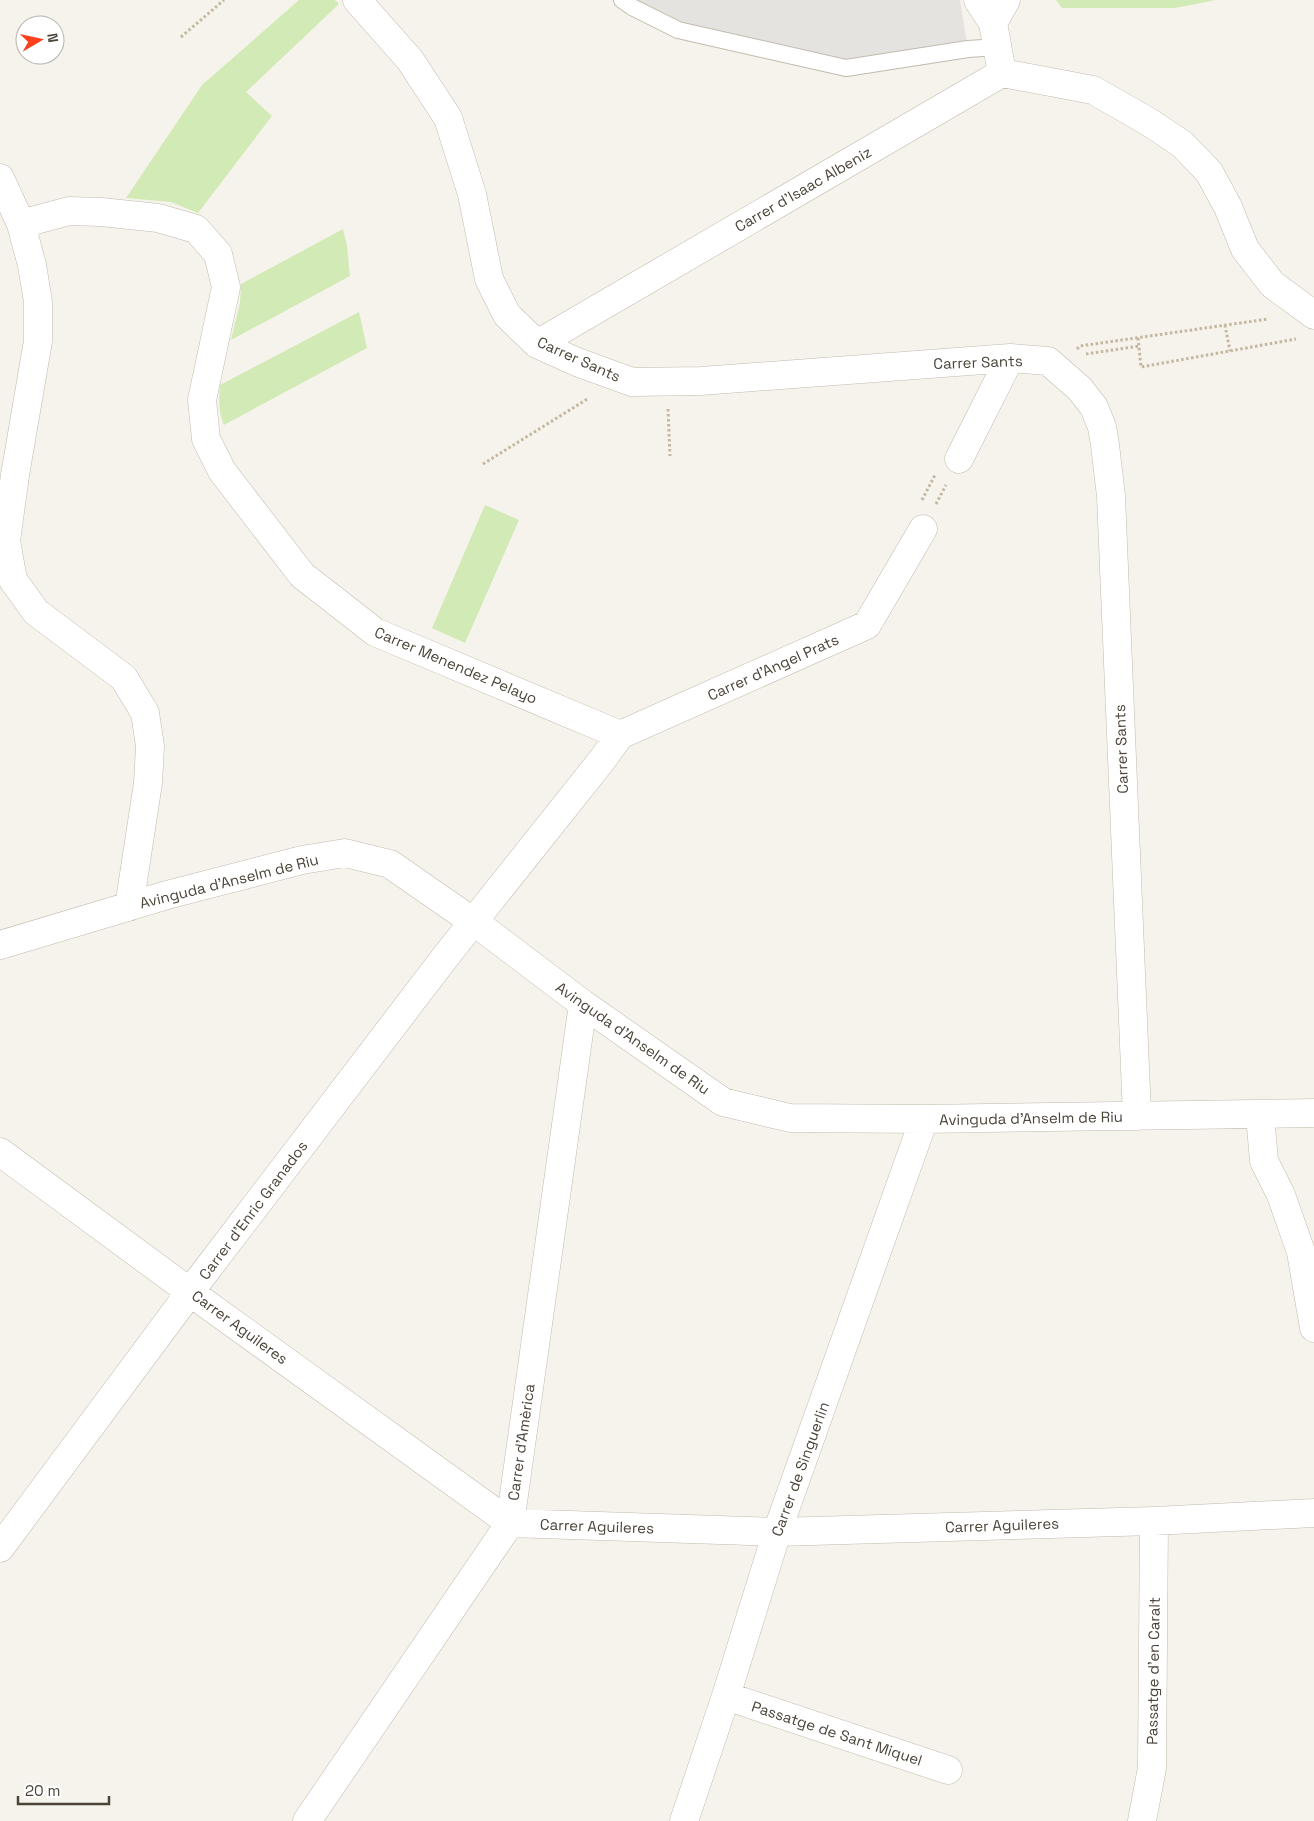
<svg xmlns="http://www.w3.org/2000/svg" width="1314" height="1821" font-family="'Space Grotesk',sans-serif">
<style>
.green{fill:#d2eab5}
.parking{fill:#e5e3e0}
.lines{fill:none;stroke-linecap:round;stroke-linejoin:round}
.service-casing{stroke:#c2bbae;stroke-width:18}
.minor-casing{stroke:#c2bbae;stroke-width:29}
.path{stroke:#c4b79f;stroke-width:3;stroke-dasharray:2.5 2.5;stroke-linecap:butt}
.service{stroke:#fff;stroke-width:16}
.minor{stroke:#fff;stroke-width:28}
.labels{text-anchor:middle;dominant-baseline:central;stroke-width:4;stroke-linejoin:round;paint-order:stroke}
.street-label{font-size:15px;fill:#4b4439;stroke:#fff}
</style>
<rect width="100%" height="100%" fill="#f6f3ec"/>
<path class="green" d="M299,0H335L339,4L246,92L272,116L198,213L171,202L126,198L202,85Z
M1056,0H1216L1175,8H1062Z
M343,229L347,246L350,276L231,340L240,303L241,284Z
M359,312L367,348L224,425C218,412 219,398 220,385Z
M485,505L519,520L465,643L432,628Z"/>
<path class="parking" d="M628,0H960L968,49L846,68L678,30Z"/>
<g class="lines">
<defs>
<path id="service" d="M622,0L632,7L678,30L846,68L968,49L998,47"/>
<path id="minor" d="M357,0L410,60L448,118L472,194L489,279L507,315L537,344L577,362L632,382L701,381L1010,358L1048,361L1080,389L1094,407L1102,427L1105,445L1111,496L1137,1116
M978,0L993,23
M1002,73L1093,90L1149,122L1182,144L1209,172L1228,207L1245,249L1272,284L1314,315
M1002,73L993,23L1006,0
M0,178L21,224L32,265L38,302V341L15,475L6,541L13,580L36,612L124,678L145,713L150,746L148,783L129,907
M21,224L69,211L101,212L158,218L196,229L218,254L226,287L202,400L206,439L222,471L302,575L375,632L620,735
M537,344L1002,73
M959,459L1010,358
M0,945L167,895L302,860L345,853L390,864L485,930L583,1004L723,1102L790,1118L924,1119L1314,1113
M1260,1115L1264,1161L1281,1195L1301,1252L1314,1328
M0,1152L205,1303L510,1523L777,1532L1154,1521L1314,1513
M0,1548L202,1276L446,956L602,760L620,735L867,625L923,529
M726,1696L948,1770
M307,1821L510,1523L583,1004
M684,1821L726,1696L777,1532L924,1119
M1142,1821L1152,1768L1154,1521"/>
</defs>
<use href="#service" class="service-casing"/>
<use href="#minor" class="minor-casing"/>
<path class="path" d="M181,37L224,0
M1225,325L1230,351
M1138,338L1141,367L1296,339
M1077,349L1080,346L1268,319
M1086,354L1139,346
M668,409L670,456
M483,464L589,398
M922,500L935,475
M936,504L946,485"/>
<use href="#service" class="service"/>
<use href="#minor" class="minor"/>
</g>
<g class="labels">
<g class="street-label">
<text transform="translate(803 189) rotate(-30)">Carrer d'Isaac Albeniz</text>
<text transform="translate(579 359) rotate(24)">Carrer Sants</text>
<text transform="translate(978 362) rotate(-2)">Carrer Sants</text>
<text transform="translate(456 665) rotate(23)">Carrer Menendez Pelayo</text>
<text transform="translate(773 667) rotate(-24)">Carrer d'Angel Prats</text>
<text transform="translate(1121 749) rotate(-92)">Carrer Sants</text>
<text transform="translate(229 881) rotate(-14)">Avinguda d'Anselm de Riu</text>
<text transform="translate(633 1038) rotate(35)">Avinguda d'Anselm de Riu</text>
<text transform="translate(1031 1118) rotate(-1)">Avinguda d'Anselm de Riu</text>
<text transform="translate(253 1210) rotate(-53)">Carrer d'Enric Granados</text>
<text transform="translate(240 1327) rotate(36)">Carrer Aguileres</text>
<text transform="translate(521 1442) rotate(-82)">Carrer d'Amèrica</text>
<text transform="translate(800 1469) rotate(-70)">Carrer de Singuerlin</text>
<text transform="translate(1002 1525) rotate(-2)">Carrer Aguileres</text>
<text transform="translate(597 1526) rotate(2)">Carrer Aguileres</text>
<text transform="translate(1153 1671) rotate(-89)">Passatge d'en Caralt</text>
<text transform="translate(837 1733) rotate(18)">Passatge de Sant Miquel</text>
</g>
</g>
<g transform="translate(40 40) rotate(81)"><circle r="24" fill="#ffffff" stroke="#b7b4b0"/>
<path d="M0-4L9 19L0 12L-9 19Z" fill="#fc3f1d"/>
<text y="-8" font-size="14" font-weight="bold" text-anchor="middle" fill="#4b4439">N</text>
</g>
<path d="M18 1796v8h91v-8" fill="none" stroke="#4b4439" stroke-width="2.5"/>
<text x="25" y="1796" font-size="15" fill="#4b4439" stroke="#ffffff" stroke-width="4" paint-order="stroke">20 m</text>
</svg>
